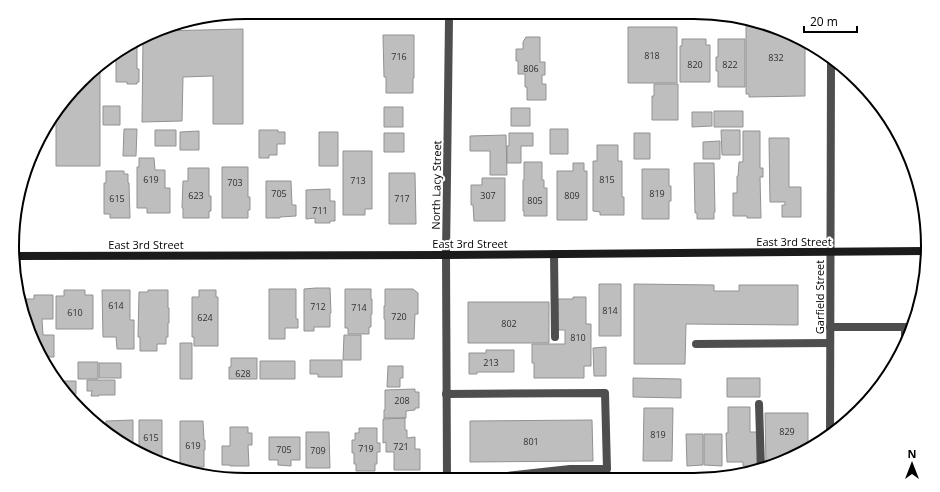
<svg xmlns="http://www.w3.org/2000/svg" width="940" height="492" font-family="'Open Sans',sans-serif">
<style>
.building{fill:#bebebe;stroke:#929292}
.lines{fill:none;stroke-linecap:round;stroke-linejoin:round}
.lane{stroke:#4e4e4e;stroke-width:8}
.street{stroke:#4e4e4e;stroke-width:8}
.secondary{stroke:#1b1b1b;stroke-width:8}
.labels{text-anchor:middle;dominant-baseline:central;stroke-width:4;stroke-linejoin:round;paint-order:stroke}
.number-label{font-size:9px;fill:#303030}
.street-label{font-size:11px;fill:#000;stroke:#fff}
.rim{fill:none;stroke:#000;stroke-width:2}
</style>
<rect width="100%" height="100%" fill="#fff"/>
<path class="building" d="M746,24H752L798,36L805,42V96L749,97V94H746Z
M628,27H677V83H628Z
M243,29V124H213V76L183,77L182,121L142,122L143,40L159,31Z
M383,35H414V78H413V93H386V77H384Z
M526,37H540V62H545V75H542V84H546V100H527V87H525V74H518V61H516V49H523V42Z
M682,39H706V45H710V82H680V46H682Z
M718,39H745V87H718V71H716V57H718Z
M137,42V69H139V82H137V84H127V82H116V54Z
M100,65V166H56V117H51Z
M654,84H678V120H652V96H654Z
M103,106H120V125H103Z
M384,107H403V127H384Z
M511,108H530V126H511Z
M714,111H743V127H714Z
M692,112H712V126L692,127Z
M124,129H137L136,156H123Z
M550,129H568V154H550Z
M155,130H176V146H155Z
M259,130H278V132H285V144H277V155H269V158H259Z
M721,130H740V155H722Z
M199,131V150H180V132Z
M743,131H760V168H763V177H760L761,218H747V216H733V193H737V176H738L739,162H743Z
M319,132H338V166H319Z
M384,133H404V152H384Z
M509,133H533V146H521V163H507V146H509Z
M634,133H650V159H634Z
M506,135L507,175H490V151H470V136Z
M769,138H789V187H801V217H782V205H785V202H770Z
M720,141V159H703V142Z
M597,145H618V161H622V197H624V215H600V212L593,211V161H597Z
M343,151H372V209H365V215H343Z
M139,158H154L155,170H165V188H170V213H147V208H137V167H139Z
M524,162H542V180H544V188H547V216H524V211H523V180H524Z
M573,163H584V171H587V220H557V171H573Z
M694,163H714L715,212H714V219H697V213H695Z
M222,167H248V197H250V210H248V218H222Z
M188,168H209V196H211V211H209V218H183V208H182L183,181H188Z
M642,169H669V186H671V201H669V219H642Z
M106,171H124V174H128V183H129L130,218H110V214H104V183H106Z
M389,173H415L416,224H389Z
M482,178H505V221H474L473,205H471V185H482Z
M266,181H291L292,205H296V216L280,217V218H266Z
M330,189V201H335V221H330V223H315V218L306,219V190Z
M599,284H621V336H599Z
M634,284L714,285V291H739V285H798V325L686,324L685,364H634Z
M316,288H330L331,313H330V327H314V331H304V289Z
M269,289H296V319H298V328H285V339H269Z
M345,289H371V299H372V314H371V327H369V334H348V328H345Z
M385,289H413L418,293V314H415L414,339H385V319H384V306H385Z
M64,290H85V295H93V329H56V296H64Z
M102,290H130V320H134V349H117L116,337H103Z
M148,290H168V308H169V323H168V337H166V344H157V351H140V337H138L139,292H148Z
M199,290H216V297H218V346H194V337H192V297H199Z
M34,295H53V319H42L43,335H54V357H44L30,336L21,299H34Z
M573,297H586V324H591V366H584V378H534V363H532V344H565V330H558V299H573Z
M468,302H549V343H468Z
M344,335H361V360H343Z
M180,343H192V379H180Z
M606,347V376H594L593,348Z
M486,350H514V372H477V374H469V353H486Z
M231,358H257V379H229V367H231Z
M310,360H342V377H318V374H310Z
M260,361H295V379H260Z
M78,362H98V379H78Z
M99,363H121V378H99Z
M388,366H403V378H400V387H387Z
M633,378L681,379V398L633,397Z
M727,378H760V397H727Z
M87,380H115V395H99V396H91L92,391H87Z
M61,381H76V394H69Z
M415,389V392H419V408H415V410L406,411V418H384V410H385V390Z
M728,407H750V432H757V466H743V462H727L726,433H728Z
M644,408H673L672,461H643Z
M765,413H808V449L783,462L766,467Z
M405,418V430H407V438L415,437V449H420V470H394V452H386V442L383,443V419Z
M133,420V449L106,429V421Z
M139,420H162V461L142,456L139,453Z
M592,420L593,461L470,462V421Z
M180,421H203L204,440H205V450H204V467H186L180,466Z
M230,427H248V433H252V445H248L249,466H230V465H222V446H230Z
M359,428H377V443H380V452H377V464H375V471H356V464H354V453H352V440H355V433H359Z
M306,432H329L330,468H306Z
M686,434H703V465L687,466Z
M704,434H722V466L704,465Z
M269,437H300V460H291V466L278,465V460H269Z"/>
<g class="lines">
<path class="lane" d="M554,254L555,337
M830,327H910
M905,327V344
M696,344L830,343
M446,394L605,393L607,469H570
M759,404L761,468
M503,479L507,476L570,469V478"/>
<path class="street" d="M830,436L831,62
M447,479L446,255L449,19L452,12"/>
<path class="secondary" d="M13,256L446,255L926,251"/>
</g>
<g class="labels">
<g class="number-label">
<text x="652" y="55">818</text>
<text x="399" y="56">716</text>
<text x="776" y="57">832</text>
<text x="695" y="64">820</text>
<text x="730" y="64">822</text>
<text x="531" y="68">806</text>
<text x="151" y="179">619</text>
<text x="607" y="179">815</text>
<text x="358" y="180">713</text>
<text x="235" y="182">703</text>
<text x="279" y="193">705</text>
<text x="657" y="193">819</text>
<text x="196" y="195">623</text>
<text x="488" y="195">307</text>
<text x="572" y="195">809</text>
<text x="117" y="198">615</text>
<text x="402" y="198">717</text>
<text x="535" y="200">805</text>
<text x="320" y="210">711</text>
<text x="116" y="305">614</text>
<text x="318" y="306">712</text>
<text x="359" y="307">714</text>
<text x="610" y="310">814</text>
<text x="75" y="312">610</text>
<text x="399" y="316">720</text>
<text x="205" y="317">624</text>
<text x="509" y="323">802</text>
<text x="578" y="337">810</text>
<text x="491" y="362">213</text>
<text x="243" y="373">628</text>
<text x="402" y="400">208</text>
<text x="787" y="431">829</text>
<text x="658" y="434">819</text>
<text x="151" y="437">615</text>
<text x="531" y="441">801</text>
<text x="193" y="445">619</text>
<text x="401" y="446">721</text>
<text x="366" y="448">719</text>
<text x="284" y="449">705</text>
<text x="318" y="450">709</text>
</g>
<g class="street-label">
<text transform="translate(436 185) rotate(-89)">North Lacy Street</text>
<text x="794" y="241">East 3rd Street</text>
<text x="470" y="243">East 3rd Street</text>
<text x="146" y="244">East 3rd Street</text>
<text transform="translate(819 297) rotate(-90)">Garfield Street</text>
</g>
</g>
<path d="M0 0H940V492H0ZM246 19H694A227 227 0 0 1 921 246V246A227 227 0 0 1 694 473H246A227 227 0 0 1 19 246V246A227 227 0 0 1 246 19Z" fill="#fff" fill-rule="evenodd"/>
<path class="rim" d="M246 19H694A227 227 0 0 1 921 246V246A227 227 0 0 1 694 473H246A227 227 0 0 1 19 246V246A227 227 0 0 1 246 19Z"/>
<g transform="translate(912 464)" stroke="#ffffff" stroke-width="3" paint-order="stroke">
<path d="M0-3L7 15L0 10L-7 15Z" fill="#000000"/>
<text y="-6" font-size="11" font-weight="bold" text-anchor="middle" fill="#000000">N</text>
</g>
<path d="M804 26v6h53v-6" fill="none" stroke="#000000" stroke-width="2"/>
<text x="810" y="26" font-size="12" fill="#000000" stroke="#ffffff" stroke-width="3" paint-order="stroke">20 m</text>
</svg>
